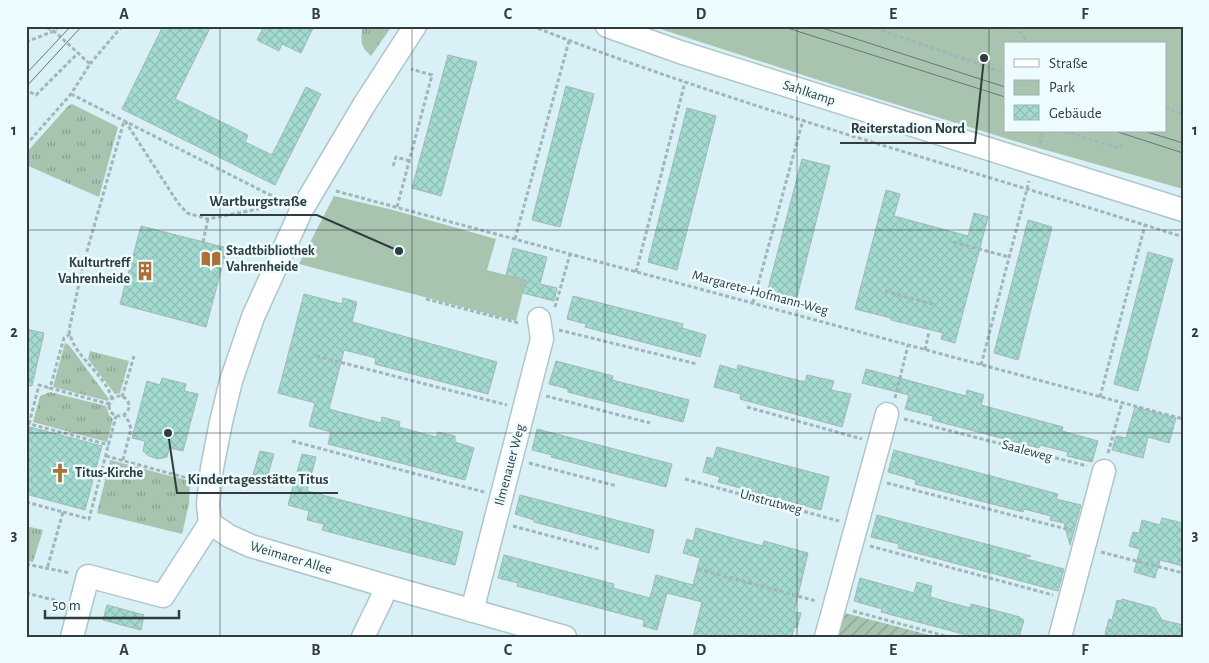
<svg xmlns="http://www.w3.org/2000/svg" width="1209" height="663" font-family="'Alegreya Sans',sans-serif">
<style>
.grass{fill:url(#grass-tufts)}
.park{fill:#a8c4af;fill-rule:evenodd}
.garden{fill:url(#garden-furrows)}
.building{fill:url(#building-cross-hatch);stroke:#a0b8b3}
.lines{fill:none;stroke-linecap:round;stroke-linejoin:round}
.minor-casing{stroke:#aec6cb;stroke-width:25}
.path{stroke:#a2b5ba;stroke-width:3;stroke-dasharray:4 2.5;stroke-linecap:butt}
.minor{stroke:#fff;stroke-width:22}
.tram{stroke:#68767a;stroke-width:1}
.grid{fill:none;stroke:#323c3e;stroke-width:1;stroke-opacity:0.55}
.labels{text-anchor:middle;dominant-baseline:central;stroke-width:5;stroke-linejoin:round;paint-order:stroke}
.street-label{font-size:14px;fill:#323c3e;stroke:#edfcff}
.poi-label{font-size:14px;font-weight:bold;fill:#323c3e;stroke:#edfcff;text-anchor:start}
.leader{fill:none;stroke:#323c3e;stroke-width:2}
.callout-dot{fill:#323c3e;stroke:#edfcff;stroke-width:2}
.callout-label{font-size:15px;text-anchor:middle;font-weight:bold;fill:#323c3e;stroke:#edfcff;stroke-width:5;stroke-linejoin:round;paint-order:stroke}
.neatline{fill:none;stroke:#323c3e;stroke-width:2}
.grid-label{font-size:16px;text-anchor:middle;font-weight:bold;fill:#323c3e}
</style>
<defs>
<pattern id="grass-tufts" width="24" height="20" patternUnits="userSpaceOnUse" patternTransform="scale(1.25)"><rect width="24" height="20" fill="#a8c4af"/><path d="M3 7l-1-3M5 7V3M7 7l1-3M15 17l-1-3M17 17v-4M19 17l1-3" fill="none" stroke="#89a090"/></pattern>
<pattern id="garden-furrows" width="10" height="10" patternUnits="userSpaceOnUse" patternTransform="scale(1.25)"><rect width="10" height="10" fill="#a8c4af"/><path d="M-1 1l2-2M0 10L10 0M9 11l2-2" fill="none" stroke="#89a090"/></pattern>
<pattern id="building-cross-hatch" width="8" height="8" patternUnits="userSpaceOnUse" patternTransform="scale(1.25)"><rect width="8" height="8" fill="#a3dbd1"/><path d="M0 0l8 8M0 8l8-8" fill="none" stroke="#8dbdb4"/></pattern>
</defs>
<rect width="100%" height="100%" fill="#d8f0f6"/>
<path class="grass" d="M366,26H392L371,56C360,46 361,42 362,29H366Z
M72,104L118,127L99,197L26,165V153L68,106Z
M65,343L69,345L109,399L108,401L53,387Z
M90,351L129,361L120,393L115,394L88,359Z
M50,392L106,406L109,415L113,419L107,442L33,422L40,396Z
M110,460L190,481L189,504L182,534L97,513Z
M26,526L43,530L33,562L26,561Z"/>
<path class="park" d="M651,26H1183V189L1011,140L840,87ZM1005,44H1165V131H1005Z
M334,196L393,210L496,239L487,270L526,280L516,321L299,264Z"/>
<path class="garden" d="M845,613L937,637H835L840,616L844,617Z"/>
<path class="building" d="M163,26H211L175,99L248,135L245,142L272,155L306,87L321,94L275,185L122,109Z
M264,26H314L301,53L282,44L279,51L257,40Z
M448,55L477,62L441,196L412,188Z
M566,86L594,94L560,227L532,220Z
M687,108L716,116L677,270L648,262Z
M802,159L830,166L796,301L767,293Z
M886,190L900,194L894,216L968,236L974,213L988,217L955,343L941,339L943,333L891,320V318L855,309Z
M1028,220L1052,227L1018,360L994,353Z
M141,226L227,248L206,327L120,304Z
M513,248L547,257L540,284L557,288L554,301L523,293L526,280L506,275Z
M1148,252L1173,259L1138,391L1114,384Z
M304,294L342,304L343,298L357,302L352,322L497,362L488,394L375,364L376,358L344,350L329,409L381,423L382,417L400,422L399,427L436,437L438,432L455,436V442L474,448L465,480L328,444L331,432L309,426L315,403L278,393Z
M573,296L683,324L682,328L706,335L700,357L585,327L586,324L567,319Z
M26,329L44,333L32,386L26,385Z
M556,361L613,376L612,380L689,400L683,422L568,392V389L549,384Z
M720,365L737,370L738,365L805,382L807,375L834,381L831,390L851,394L842,427L740,399L741,394L714,387Z
M866,369L966,396L967,390L984,395L981,405L1063,427L1062,431L1098,441L1092,462L1067,456L1068,452L1040,445L1039,448L932,420L933,416L905,409L909,395L862,383Z
M162,378L186,384L184,391L198,394L183,451L169,448L167,457L158,459L149,456L143,451L145,441L132,438L147,381L160,385Z
M1135,407L1176,418L1169,443L1148,437L1143,458L1112,450L1116,436L1126,438Z
M26,426L102,446L85,510L26,494Z
M537,429L672,464L666,487L551,457L552,455L532,450Z
M717,447L829,477L821,510L718,482L720,477L703,472L707,457L713,459Z
M894,450L1058,494L1056,499L1081,505L1070,545L1064,523L1050,520L1051,516L1024,509L1023,512L915,484L916,480L888,472Z
M260,451L274,454L265,485L251,481Z
M302,454L316,457L307,491L463,532L455,565L322,530L324,524L307,520L309,511L288,505Z
M520,495L654,530L649,553L534,522V520L515,514Z
M877,515L1031,556L1023,558L1064,569L1058,591L898,548L899,544L871,537Z
M1162,518L1183,523V566L1160,560L1155,578L1134,572L1140,549L1129,546L1133,532L1139,533L1142,520L1160,525Z
M696,528L762,546L764,541L808,553L794,612L801,613L797,628L794,627L792,637H693L702,602L667,593L657,630L643,626L644,620L517,586L518,583L498,578L504,555L614,584L613,588L650,598L656,575L693,585L700,558L683,553L687,539L693,541Z
M860,578L914,593L917,582L932,586L930,597L970,608L971,604L1020,617V618L1024,620L1019,637H974L881,612L882,609L854,601Z
M1122,599L1155,608L1162,620L1183,625V637H1116L1105,634L1109,619L1112,620L1117,600L1121,601Z
M107,605L144,615L141,630L103,620Z"/>
<g class="lines">
<defs>
<path id="minor" d="M607,26L680,52L1183,210
M210,523L208,504L212,468L221,422L231,381L253,317L301,211L364,105L415,26
M210,523L229,536L251,546L386,586L565,637
M472,611L542,339L539,319
M72,637L88,576L163,596L210,523
M363,637L381,600L386,586
M826,637L887,414
M1060,637L1104,471"/>
</defs>
<use href="#minor" class="minor-casing"/>
<path class="path" d="M532,26C745,110 966,168 1183,237
M869,26L1005,73
M1015,26L1029,44
M26,42L54,31L59,26
M90,64L122,26
M30,92L36,95L78,53
M71,94L284,202
M1165,108L1183,114
M125,121L178,203L187,213L208,219L273,206
M1064,131L1118,148L1124,143
M1040,144L1044,131
M26,145L71,94L90,64L54,31L44,26
M393,166L396,157L410,161
M336,191L1183,419
M397,207L432,75L411,69
M515,239L569,41
M203,242L208,219
M953,242L1009,257
M636,272L685,82
M885,291L936,305
M426,299L519,323
M753,303L803,120
M555,307L570,254
M559,330L697,364
M70,334L64,338L50,388L109,404
M925,350L929,332
M316,356L507,405
M981,365L1029,181
M109 406a10 10 0 1 1 20 0a10 10 0 1 1-20 0Z
M546,396L650,423
M122,397L134,356
M1100,397L1145,225
M895,398L908,345
M112,399C105,373 73,357 69,330L83,265L124,121
M747,407L862,439
M904,419L1087,466
M26,423L109,445
M29,424L39,385L50,388
M292,441L484,492
M1108,453L1122,403
M106,456L191,479
M123,460L131,429L129,422L124,415
M529,463L617,486
M685,479L839,521
M887,483L1070,530
M26,502L63,512L47,569
M63,512L89,519L116,416
M513,526L599,549
M870,546L1053,595
M1101,552L1183,573
M26,564L70,573
M698,569L816,601
M26,593L62,602
M853,611L949,637"/>
<use href="#minor" class="minor"/>
<path class="tram" d="M781,26L1005,97
M816,26L1005,87
M26,74L71,26
M26,87L82,26
M1115,131L1183,153
M1144,131L1183,143"/>
</g>
<path class="grid" d="M220,26V637M412,26V637M605,26V637M797,26V637M989,26V637M26,230H1183M26,433H1183"/>
<defs>
<symbol id="library-bare" viewBox="-9 -9 18 18"><path d="M-6-4Q-3-5.5-.7-3.5V5Q-3 3-6 4ZM6-4Q3-5.5 .7-3.5V5Q3 3 6 4Z" fill="#ad7034" stroke="#edfcff" stroke-width="2.5" paint-order="stroke"/></symbol>
<symbol id="building-bare" viewBox="-9 -9 18 18"><path d="M-4-6H4V6H1V3H-1V6H-4ZM-2.5-4.3h1.7v1.8h-1.7ZM.8-4.3h1.7v1.8H.8ZM-2.5-1h1.7V.8h-1.7ZM.8-1h1.7V.8H.8Z" fill="#ad7034" stroke="#edfcff" stroke-width="2.5" paint-order="stroke"/></symbol>
<symbol id="church-bare" viewBox="-9 -9 18 18"><path d="M-1.2-6h2.4v3.5h3.3v2.4h-3.3V6h-2.4V-.1h-3.3v-2.4h3.3Z" fill="#ad7034" stroke="#edfcff" stroke-width="2.5" paint-order="stroke"/></symbol>
</defs>
<g fill-rule="evenodd">
<use href="#library-bare" x="197" y="245" width="28" height="28"/>
<use href="#building-bare" x="131" y="257" width="28" height="28"/>
<use href="#church-bare" x="46" y="459" width="28" height="28"/>
</g>
<g class="labels">
<g class="street-label">
<text transform="translate(809 93) rotate(18)">Sahlkamp</text>
<text transform="translate(760 293) rotate(15)">Margarete-Hofmann-Weg</text>
<text transform="translate(1027 451) rotate(15)">Saaleweg</text>
<text transform="translate(510 465) rotate(-75)">Ilmenauer Weg</text>
<text transform="translate(771 502) rotate(15)">Unstrutweg</text>
<text transform="translate(291 558) rotate(17)">Weimarer Allee</text>
</g>
<g class="poi-label">
<text x="226" y="251">Stadtbibliothek<tspan x="226" dy="16">Vahrenheide</tspan></text>
<text x="130" y="263" text-anchor="end">Kulturtreff<tspan x="130" dy="16">Vahrenheide</tspan></text>
<text x="75" y="473">Titus-Kirche</text>
</g>
</g>
<path class="leader" d="M984 58L975 143H840M399 251L317 215H200M168 433L177 493H338"/>
<g class="callout-dot">
<circle cx="984" cy="58" r="5"/>
<circle cx="399" cy="251" r="5"/>
<circle cx="168" cy="433" r="5"/>
</g>
<g class="callout-label">
<text x="908" y="133">Reiterstadion Nord</text>
<text x="258" y="206">Wartburgstraße</text>
<text x="258" y="484">Kindertagesstätte Titus</text>
</g>
<rect width="1209" height="663" fill="none" stroke="#edfcff" stroke-width="55"/>
<rect x="1004" y="42" width="162" height="90" fill="#edfcff" stroke="#a2afb2"/>
<rect x="1014" y="59" width="25" height="8" fill="#ffffff" stroke="#a2afb2"/>
<text x="1049" y="68" font-size="15" fill="#323c3e">Straße</text>
<rect x="1014" y="80" width="25" height="15" fill="#a8c4af" stroke="#a2afb2"/>
<text x="1049" y="92" font-size="15" fill="#323c3e">Park</text>
<rect x="1014" y="105" width="25" height="15" fill="url(#building-cross-hatch)" stroke="#a2afb2"/>
<text x="1049" y="118" font-size="15" fill="#323c3e">Gebäude</text>
<path d="M45 610v8h134v-8" fill="none" stroke="#323c3e" stroke-width="2.5"/>
<text x="52" y="610" font-size="15" fill="#323c3e" stroke="#edfcff" stroke-width="4" paint-order="stroke">50 m</text>
<rect x="28" y="28" width="1154" height="608" class="neatline"/>
<g class="grid-label">
<text x="124" y="19">A</text>
<text x="316" y="19">B</text>
<text x="508" y="19">C</text>
<text x="701" y="19">D</text>
<text x="893" y="19">E</text>
<text x="1085" y="19">F</text>
<text x="14" y="135">1</text>
<text x="1195" y="135">1</text>
<text x="14" y="337">2</text>
<text x="1195" y="337">2</text>
<text x="14" y="540">3</text>
<text x="1195" y="540">3</text>
<text x="124" y="655">A</text>
<text x="316" y="655">B</text>
<text x="508" y="655">C</text>
<text x="701" y="655">D</text>
<text x="893" y="655">E</text>
<text x="1085" y="655">F</text>
</g>
</svg>
